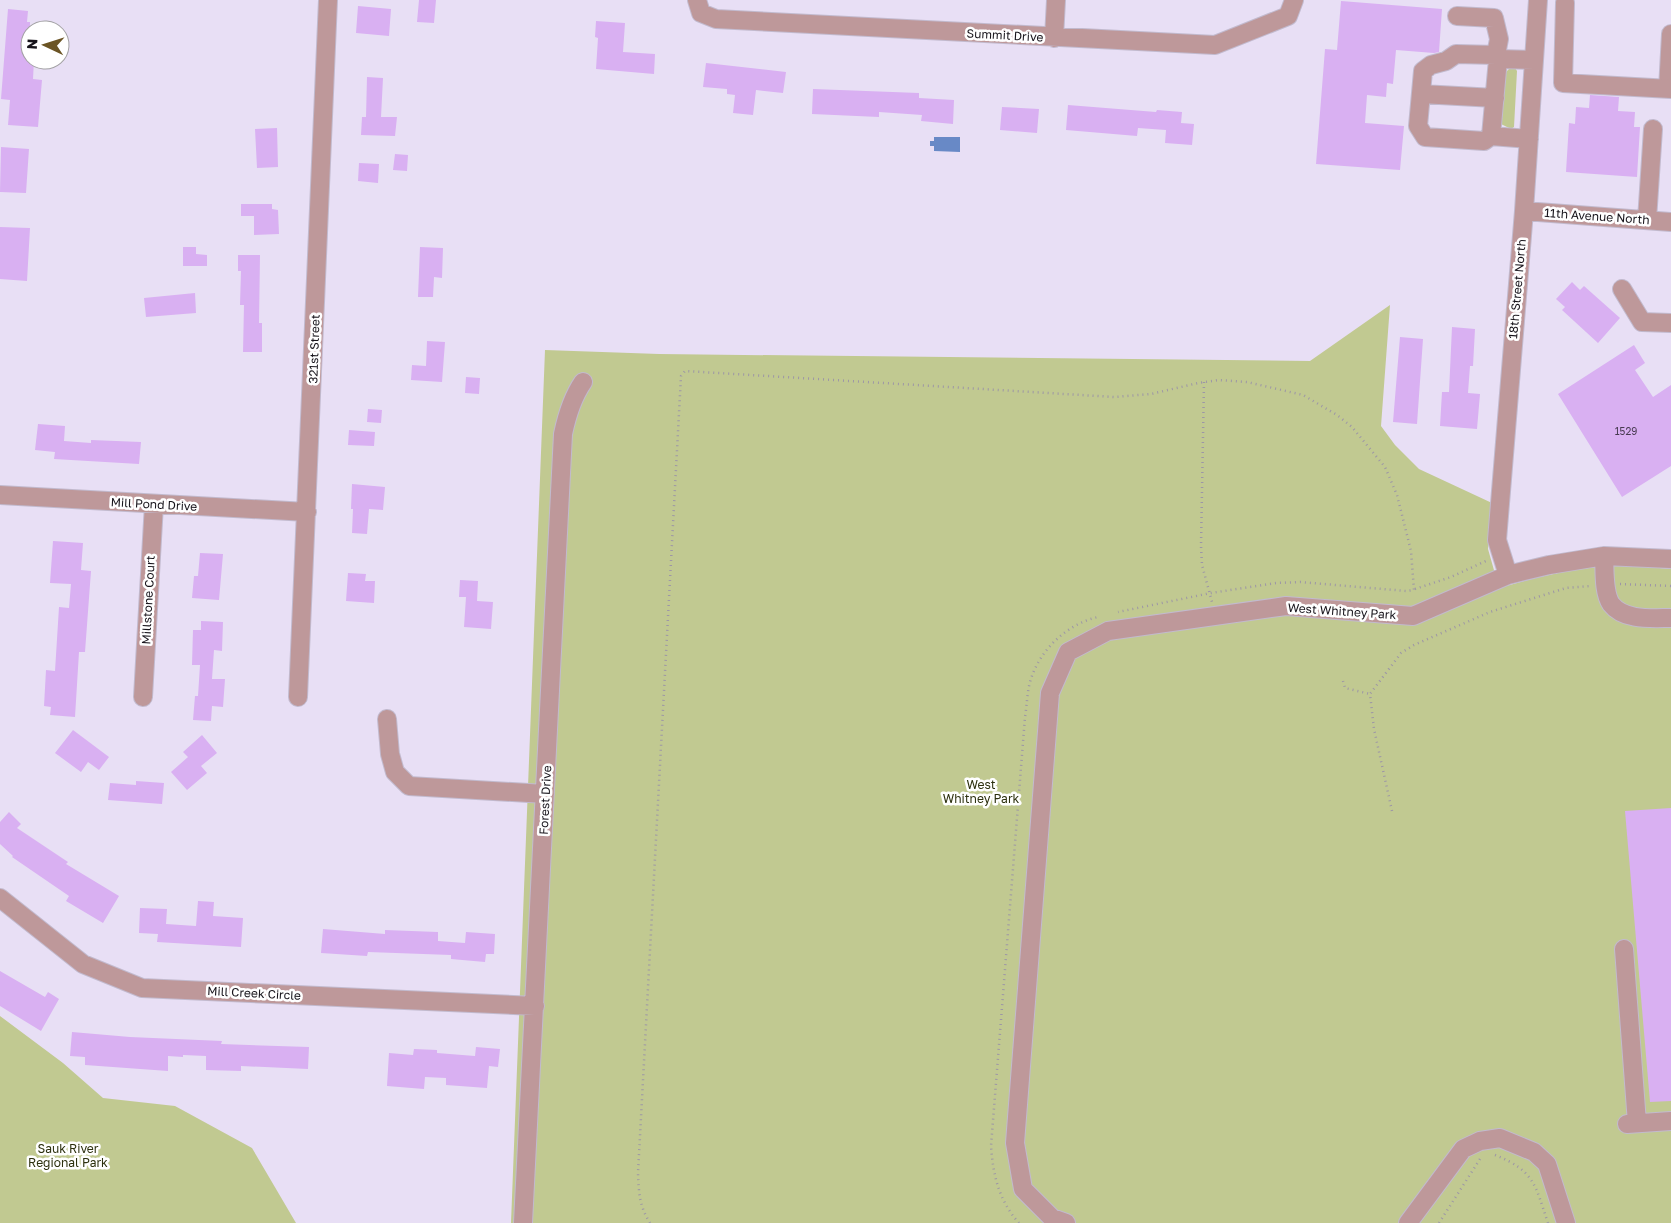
<svg xmlns="http://www.w3.org/2000/svg" width="1671" height="1223" font-family="'Golos Text',sans-serif">
<style>
.green{fill:#c1c991}
.water{fill:#6889c6}
.building{fill:#d9b0f2}
.lines{fill:none;stroke-linecap:round;stroke-linejoin:round}
.minor-casing{stroke:#c2bace;stroke-width:20}
.path{stroke:#9d96a6;stroke-width:2.5;stroke-dasharray:1 4;stroke-linecap:butt}
.minor{stroke:#be989a;stroke-width:18}
.labels{text-anchor:middle;dominant-baseline:central;stroke-width:5;stroke-linejoin:round;paint-order:stroke}
.number-label{font-size:10px;fill:#473a50}
.street-label{font-size:12px;fill:#16131a;stroke:#fff}
.park-label{font-size:12px;fill:#2c300e;stroke:#fff}
</style>
<rect width="100%" height="100%" fill="#e8dff5"/>
<path class="green" d="M1515,68L1517,71L1514,127L1511,129L1501,124L1505,73L1509,69Z
M1390,305L1381,426L1395,445L1419,469L1492,503L1488,549L1499,588C1540,576 1582,566 1625,565C1640,565 1656,568 1671,569V1223H511L545,350L659,354L1310,361Z
M0,1016L63,1063L103,1098L175,1106L252,1148L296,1223H0Z"/>
<path class="water" d="M934,137H960V152L934,151V146H930V141H934Z"/>
<path class="building" d="M419,0H436L434,23L417,22Z
M1341,1L1442,9L1439,52L1434,53L1396,50L1393,84L1387,83L1386,97L1367,95L1365,123L1404,126L1400,170L1316,164L1325,49L1337,50Z
M358,6L391,9L389,36L356,33Z
M8,9L28,11L27,22H30V60H34L33,79L42,80L38,127L8,125L10,100L1,99Z
M596,21L625,23L623,52L655,54L654,74L596,69L598,38L595,37Z
M706,63L786,72L783,93L756,90L753,115L733,113L735,95L727,94V89L703,87Z
M367,77L383,78L381,117H397L395,136L361,135L362,117H366Z
M813,89L919,93V98L954,100L953,124L921,121L922,115L879,112V117L812,114Z
M1590,95L1619,97L1618,111L1635,112L1634,127H1640L1637,177L1566,172L1569,123L1575,124L1576,107L1589,108Z
M1068,105L1156,112L1157,110L1182,112L1181,123L1194,124L1192,145L1165,143L1166,130L1138,128L1137,136L1066,130Z
M1002,107L1039,109L1037,133L1000,130Z
M277,128L278,167L257,168L255,129Z
M1,147L29,149L26,193L0,192Z
M395,154L408,155L407,171L393,170Z
M359,163L379,164L378,183L358,181Z
M241,204H272V209L278,210L279,234L254,235V216H241Z
M0,227L30,228L27,281L0,279Z
M183,247H196V254L207,255V266H183Z
M420,247L443,248L442,278L434,277L433,297H418Z
M238,255H260L259,323H262V352H243L244,305H240L241,271H238Z
M1572,282L1580,290L1584,286L1620,318L1598,343L1562,310L1565,307L1556,299Z
M195,293L196,313L146,317L144,298Z
M1452,327L1475,329L1473,366H1470L1468,393L1480,394L1477,429L1440,426L1442,392H1449Z
M1400,337L1423,339L1417,424L1393,422Z
M427,341L445,342L442,382L411,380L412,365L426,366Z
M1634,345L1645,363L1635,370L1653,397L1671,385V466L1622,497L1558,394Z
M466,377L480,378L479,394L465,393Z
M368,409L382,410L381,423L367,422Z
M38,424L65,426L64,441L91,443V440L141,442L139,464L54,459L55,452L35,450Z
M349,430L375,432L374,446L348,445Z
M352,484L385,487L383,510L369,509L367,534L352,533L353,509H351Z
M53,541L83,543L81,570L91,571L85,652H79L75,717L50,715L51,707L44,706L46,670L55,671L59,607L69,608L71,584L50,583Z
M200,553L223,554L219,600L192,598L194,576H198Z
M348,573L366,574L365,581H375L374,603L346,601Z
M460,580L478,581L477,601L493,602L491,629L464,627L466,597H459Z
M201,621L223,622L222,651L214,650L212,679H225L223,707L212,706L211,721L193,720L195,696H198L200,665H192L193,630H201Z
M73,730L109,757L99,770L88,762L81,772L55,753Z
M202,735L217,753L201,766L207,773L187,790L171,772L188,757L183,752Z
M136,781L164,783L162,804L108,800L110,783L136,785Z
M1671,808V1101L1650,1102L1625,811Z
M9,812L21,824L17,828L68,862L66,864L119,896L103,923L66,901L69,896L12,857L13,856L0,844V822Z
M198,901L214,902L213,916L243,918L241,947L157,942L158,934L139,933L140,908L167,909L166,924L196,926Z
M323,929L385,934V930L438,932V941L465,943L466,932L495,934L494,954H486L485,962L451,959V955L368,952L367,956L321,953Z
M0,971L45,997L48,992L59,999L41,1031L0,1006Z
M72,1032L130,1037L222,1041L221,1044L309,1047L308,1069L241,1066V1071L206,1070V1056L183,1055V1057L168,1056V1071L85,1065V1057L70,1056Z
M476,1047L500,1049L498,1067L489,1066L487,1088L446,1085V1078L425,1077L424,1089L387,1086L389,1053L413,1055L414,1049L437,1050V1053L475,1056Z"/>
<g class="lines">
<defs>
<path id="minor" d="M697,0L701,13L716,19L1215,45L1288,16L1294,0
M1565,3L1563,83L1671,89
M1457,16L1494,18L1499,39L1496,55
M1054,38L1056,0
M1668,89L1671,34
M1421,94L1495,98
M1491,136L1484,141L1425,137L1418,126L1423,71L1431,65L1446,61L1456,54L1496,55L1498,59
M1529,139L1491,136L1498,59L1534,60
M1524,211L1671,222
M1647,220L1653,129
M1622,289L1642,322L1671,323
M0,495L307,512
M1604,556C1605,570 1603,592 1611,604C1624,621 1652,618 1671,618
M1508,575L1497,540L1524,211L1538,0
M143,697L154,504
M298,697L328,0
M387,719L390,754L395,772L409,786L545,794
M0,898L83,964L142,988L535,1006
M1624,949L1637,1123
M1627,1124L1671,1121
M523,1223L563,434C567,415 572,398 583,382
M1066,1223L1052,1218L1023,1189L1015,1143L1050,693L1068,652L1108,631L1286,606L1413,616L1508,575L1549,565L1604,556L1671,559
M1408,1223L1463,1149L1480,1141L1500,1138L1534,1152L1547,1164L1566,1223"/>
</defs>
<use href="#minor" class="minor-casing"/>
<path class="path" d="M1204,382L1201,546L1202,565L1212,602
M1620,584L1671,586
M1415,589L1451,577L1488,560
M1343,681L1345,688L1370,694
M1392,811L1374,729L1370,694L1401,653L1414,645L1490,612L1566,588L1590,586
M1495,1155C1535,1171 1535,1185 1548,1223
M650,1223C639,1205 639,1194 638,1173L681,376L685,371L1114,397L1151,394L1198,383L1219,380L1247,382L1303,395L1337,415L1352,427L1385,467L1397,495L1411,551L1414,590L1406,591L1300,582L1276,583L1211,593L1118,612
M1019,1223C999,1201 993,1175 991,1146L1025,717C1027,705 1027,693 1030,682C1039,650 1067,624 1098,617
M1439,1223L1480,1159"/>
<use href="#minor" class="minor"/>
</g>
<g class="labels">
<g class="number-label">
<text x="1626" y="431">1529</text>
</g>
<g class="street-label">
<text transform="translate(1005 35) rotate(3)">Summit Drive</text>
<text transform="translate(1597 216) rotate(4)">11th Avenue North</text>
<text transform="translate(1517 289) rotate(-85)">18th Street North</text>
<text transform="translate(314 349) rotate(-88)">321st Street</text>
<text transform="translate(154 504) rotate(3)">Mill Pond Drive</text>
<text transform="translate(148 600) rotate(-87)">Millstone Court</text>
<text transform="translate(1342 611) rotate(4)">West Whitney Park</text>
<text transform="translate(545 800) rotate(-87)">Forest Drive</text>
<text transform="translate(254 993) rotate(3)">Mill Creek Circle</text>
</g>
<g class="park-label">
<text x="981" y="784">West<tspan x="981" dy="14">Whitney Park</tspan></text>
<text x="68" y="1148">Sauk River<tspan x="68" dy="14">Regional Park</tspan></text>
</g>
</g>
<g transform="translate(45 45) rotate(274)"><circle r="24" fill="#ffffff" stroke="#a2a1a3"/>
<path d="M0-4L9 19L0 12L-9 19Z" fill="#6b5424"/>
<text y="-8" font-size="14" font-weight="bold" text-anchor="middle" fill="#16131a">N</text>
</g>
</svg>
